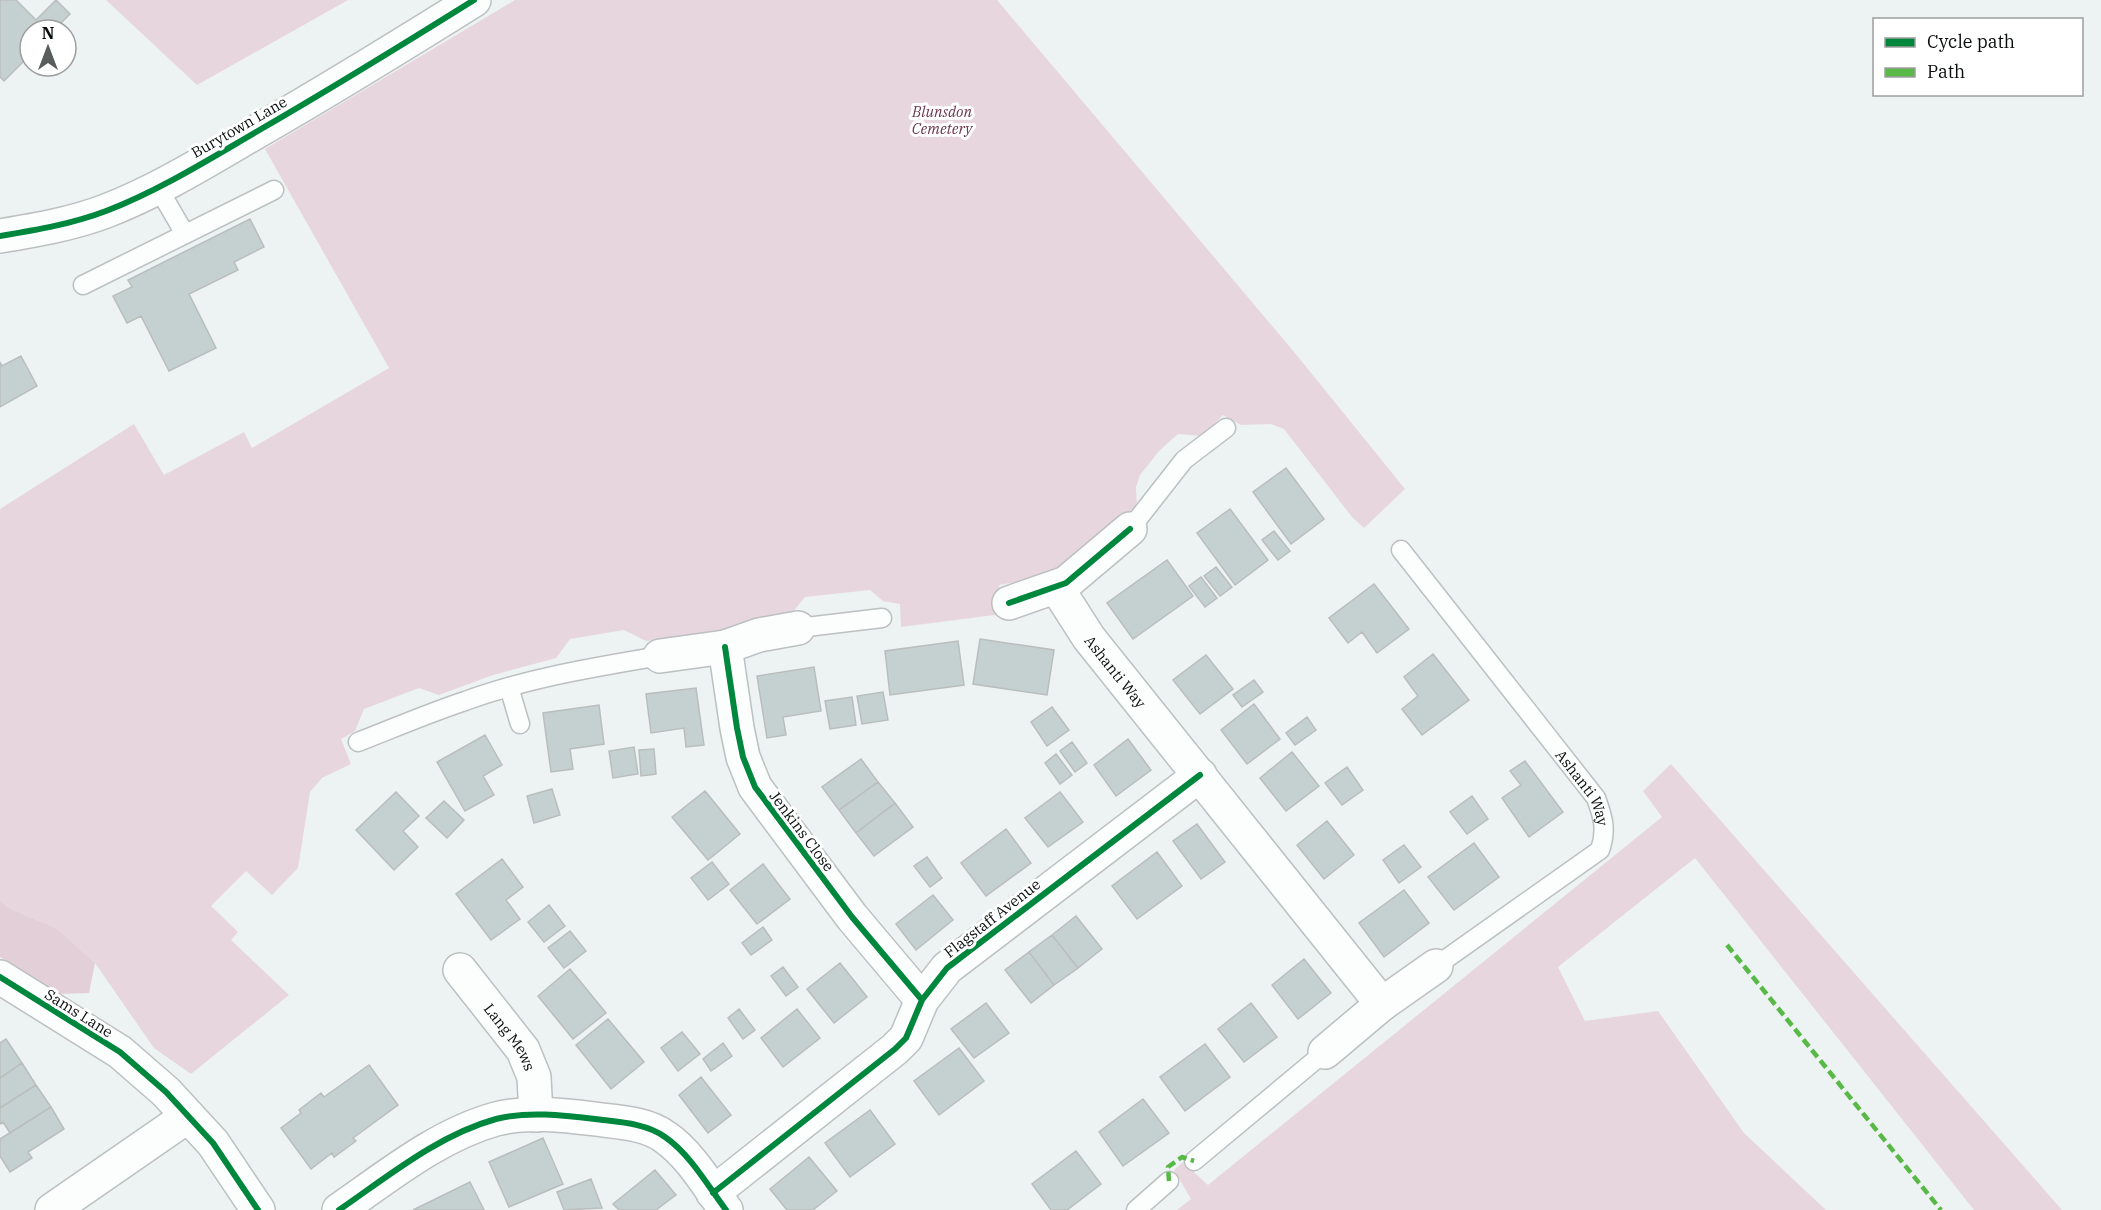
<svg xmlns="http://www.w3.org/2000/svg" width="2101" height="1210" font-family="'IBM Plex Serif',serif">
<style>
.green{fill:#e8d6df}
.forest{fill:#e3cfd8}
.building{fill:#c5d1d0;stroke:#b9bebd;stroke-width:1.5}
.lines{fill:none;stroke-linecap:round;stroke-linejoin:round}
.service-casing{stroke:#bcc0c0;stroke-width:21}
.minor-casing{stroke:#bcc0c0;stroke-width:36}
.service{stroke:#fcfdfd;stroke-width:18}
.minor{stroke:#fcfdfd;stroke-width:33}
.quiet{stroke:#58b947;stroke-width:4.5;stroke-dasharray:9 4.5;stroke-linecap:butt}
.cycleway-casing{stroke:#fff;stroke-width:10}
.cycleway{stroke:#00873e;stroke-width:6}
.labels{text-anchor:middle;dominant-baseline:central;stroke-width:6;stroke-linejoin:round;paint-order:stroke}
.park-label{font-size:15px;font-style:italic;fill:#6d3750;stroke:#fff}
.street-label{font-size:15px;fill:#090d0c;stroke:#fff}
</style>
<rect width="100%" height="100%" fill="#edf2f2"/>
<path class="green" d="M106,0H348L197,85Z
M515,0H997L1295,353L1405,489L1364,528L1352,517L1284,429L1271,424L1241,425L1223,415L1202,436L1178,434L1160,450L1140,475L1136,487L1137,509L1065,566L1037,578L999,585L1002,614L901,627L900,604L883,601L870,590L805,597L792,613L711,634L646,641L624,630L570,639L556,658L493,675L439,695L419,688L364,709L355,731L341,739L351,764L322,778L310,792L298,868L272,895L246,871L211,906L238,932L231,940L289,995L191,1074L154,1048L95,963L56,928L11,909L0,901V509L134,424L164,475L244,432L252,448L389,368L265,149Z
M1671,764L2062,1210H1974L1695,858L1558,967L1585,1021L1658,1011L1744,1133L1826,1210H1177L1191,1199L1174,1170L1183,1162L1208,1185L1662,817L1643,791Z"/>
<path class="forest" d="M0,901L11,909L56,928L95,963L89,993L58,994L0,957Z"/>
<path class="building" d="M0,0H16L36,20L56,0L70,14L54,30H30V55L4,81L0,77Z
M250,219L264,247L234,262L238,270L189,294L216,348L169,371L141,316L127,323L113,296L132,287L128,280Z
M21,356L37,386L0,407V362L2,366Z
M1286,468L1324,519L1291,544L1253,492Z
M1230,509L1268,560L1235,585L1197,533Z
M1274,531L1290,551L1278,560L1262,540Z
M1167,560L1193,596L1133,639L1107,603Z
M1216,567L1232,587L1220,596L1204,576Z
M1201,577L1217,598L1205,607L1189,586Z
M1374,584L1409,629L1377,653L1362,632L1348,643L1329,618Z
M980,639L1054,650L1047,695L973,684Z
M958,641L964,685L890,695L885,651Z
M1433,654L1469,700L1422,735L1402,709L1418,696L1404,677Z
M1206,655L1233,689L1200,714L1173,680Z
M814,667L821,711L783,717L786,735L767,738L757,676Z
M1254,680L1263,692L1242,707L1233,695Z
M696,688L704,745L686,747L684,728L651,733L646,694Z
M883,692L888,720L862,724L857,696Z
M852,697L856,725L830,729L825,701Z
M1254,704L1280,739L1247,764L1221,730Z
M599,705L604,744L570,749L573,769L551,772L543,713Z
M1052,707L1069,730L1047,746L1031,722Z
M1307,717L1316,730L1295,745L1286,733Z
M485,735L502,765L483,776L494,795L465,811L437,762Z
M1128,739L1151,770L1116,796L1094,765Z
M1072,742L1087,763L1075,772L1060,751Z
M634,747L638,774L613,778L609,751Z
M654,749L656,774L641,776L639,750Z
M1292,752L1319,786L1286,811L1260,778Z
M1056,754L1072,775L1060,784L1045,763Z
M861,759L878,782L839,810L822,787Z
M1525,761L1563,812L1529,837L1502,798L1521,785L1510,771Z
M1347,767L1363,790L1342,805L1325,783Z
M878,782L895,803L856,833L839,810Z
M552,789L560,815L534,823L527,796Z
M705,791L740,834L708,860L672,817Z
M396,792L419,816L403,831L418,847L394,870L356,830Z
M1060,792L1083,822L1048,847L1025,818Z
M1472,796L1488,819L1467,834L1450,812Z
M444,801L464,820L447,838L426,818Z
M895,803L913,827L874,856L856,833Z
M1327,821L1354,855L1324,879L1297,845Z
M1197,824L1225,862L1201,879L1173,841Z
M1006,829L1031,863L986,896L961,863Z
M1474,843L1499,877L1454,910L1428,877Z
M1404,845L1421,867L1399,883L1383,860Z
M1157,852L1182,886L1137,919L1112,886Z
M927,857L942,878L930,887L914,866Z
M502,859L523,887L506,900L520,919L491,940L456,894Z
M712,862L729,884L708,900L691,878Z
M763,864L790,899L757,924L730,890Z
M1404,890L1429,923L1384,957L1359,923Z
M933,895L953,920L916,950L896,924Z
M549,905L565,926L544,942L528,922Z
M1076,916L1102,949L1078,968L1052,935Z
M763,927L772,940L751,955L742,943Z
M570,931L586,951L564,968L548,948Z
M1052,935L1078,968L1054,985L1029,952Z
M1029,952L1054,985L1031,1003L1005,970Z
M1304,959L1331,993L1298,1019L1272,985Z
M840,963L867,997L834,1023L807,989Z
M783,967L798,987L786,996L771,976Z
M570,969L606,1013L573,1039L538,996Z
M986,1003L1009,1033L974,1058L951,1029Z
M1251,1003L1277,1037L1244,1062L1218,1029Z
M739,1009L755,1030L743,1039L728,1018Z
M797,1009L820,1038L783,1067L761,1038Z
M608,1019L644,1062L611,1089L576,1045Z
M682,1032L700,1054L678,1071L661,1048Z
M6,1039L22,1063L0,1078V1043Z
M723,1043L732,1056L711,1071L703,1059Z
M1205,1044L1230,1077L1185,1111L1160,1077Z
M959,1048L984,1081L939,1115L914,1081Z
M22,1063L36,1085L0,1108V1078Z
M369,1065L398,1105L353,1138L356,1141L334,1157L332,1153L311,1169L281,1128L301,1113L299,1110L321,1093L324,1097Z
M701,1077L731,1115L708,1133L679,1095Z
M36,1085L51,1107L10,1133L3,1122L0,1124V1108Z
M1143,1099L1169,1133L1123,1166L1099,1132Z
M51,1107L64,1129L28,1152L32,1158L10,1172L0,1156V1139Z
M870,1110L895,1144L850,1177L825,1143Z
M543,1138L563,1184L509,1207L489,1162Z
M1076,1151L1101,1184L1067,1210H1051L1032,1184Z
M809,1157L837,1191L813,1210H787L770,1189Z
M655,1170L676,1195L656,1210H619L613,1204Z
M591,1179L602,1208L564,1210L557,1192Z
M470,1182L484,1210H413Z"/>
<g class="lines">
<defs>
<g id="service">
<path d="M157,186L185,234"/>
<path d="M83,285L274,190"/>
<path d="M1130,529L1184,460L1226,428"/>
<path id="s1" d="M1401,550L1596,798C1603,817 1607,830 1600,850L1436,966"/>
<path d="M798,628L882,618"/>
<path d="M509,687L520,724"/>
<path d="M358,742C394,728 429,713 465,701C528,678 595,667 660,656"/>
<path d="M1194,1161L1325,1052"/>
<path d="M1136,1210L1169,1181"/>
</g>
<g id="minor">
<path d="M0,236C36,230 72,224 106,211C158,191 208,160 256,132C329,90 402,45 474,0"/>
<path id="s2" d="M1057,588L1089,638L1382,1004L1436,966"/>
<path d="M1009,603L1066,583L1130,529"/>
<path d="M725,647L737,728L743,757L755,787L852,917L922,1000"/>
<path d="M660,656L725,647L759,635L798,628"/>
<path id="s3" d="M460,970L523,1050L534,1077L536,1115"/>
<path d="M0,977L120,1052L166,1092L213,1143L258,1210"/>
<path d="M1325,1052L1382,1004"/>
<path d="M713,1193L895,1049L906,1038L922,1000L947,968L1200,775"/>
<path d="M52,1210L188,1116"/>
<path d="M339,1210C387,1177 438,1135 496,1119C527,1111 563,1115 595,1119C618,1122 646,1123 665,1137C690,1154 708,1186 726,1210"/>
</g>
</defs>
<use href="#service" class="service-casing"/>
<use href="#minor" class="minor-casing"/>
<use href="#service" class="service"/>
<use href="#minor" class="minor"/>
<path class="quiet" d="M1727,945L1941,1210
M1169,1181L1168,1167L1182,1157L1194,1161"/>
<defs>
<path id="cycleway" d="M0,236C36,230 72,224 106,211C158,191 208,160 256,132C329,90 402,45 474,0
M1009,603L1066,583L1130,529
M725,647L737,728L743,757L755,787L852,917L922,1000
M0,977L120,1052L166,1092L213,1143L258,1210
M713,1193L895,1049L906,1038L922,1000L947,968L1200,775
M339,1210C387,1177 438,1135 496,1119C527,1111 563,1115 595,1119C618,1122 646,1123 665,1137C690,1154 708,1186 726,1210"/>
</defs>
<use href="#cycleway" class="cycleway-casing"/>
<use href="#cycleway" class="cycleway"/>
</g>
<g class="labels">
<g class="park-label">
<text x="942" y="111">Blunsdon<tspan x="942" dy="17">Cemetery</tspan></text>
</g>
<g class="street-label">
<text transform="translate(239 127) rotate(-30)">Burytown Lane</text>
<text stroke="none"><textPath href="#s2" startOffset="102">Ashanti Way</textPath></text>
<text stroke="none"><textPath href="#s1" startOffset="300">Ashanti Way</textPath></text>
<text transform="translate(802 831) rotate(53)">Jenkins Close</text>
<text transform="translate(992 918) rotate(-38)">Flagstaff Avenue</text>
<text transform="translate(79 1013) rotate(32)">Sams Lane</text>
<text stroke="none"><textPath href="#s3" startOffset="84">Lang Mews</textPath></text>
</g>
</g>
<rect x="1873" y="18" width="210" height="78" fill="#ffffff" stroke="#9d9e9e" stroke-width="1.5"/>
<rect x="1885" y="38" width="30" height="9" fill="#00873e" stroke="#9d9e9e" stroke-width="1.5"/>
<text x="1927" y="48" font-size="18" fill="#090d0c">Cycle path</text>
<rect x="1885" y="68" width="30" height="9" fill="#58b947" stroke="#9d9e9e" stroke-width="1.5"/>
<text x="1927" y="78" font-size="18" fill="#090d0c">Path</text>
<g transform="translate(48 48)"><circle r="28" fill="#ffffff" stroke="#9d9e9e" stroke-width="1.5"/>
<path d="M0-4.5L10 22L0 15L-10 22Z" fill="#595d5c"/>
<text y="-9" font-size="16" font-weight="bold" text-anchor="middle" fill="#090d0c">N</text>
</g>
</svg>
